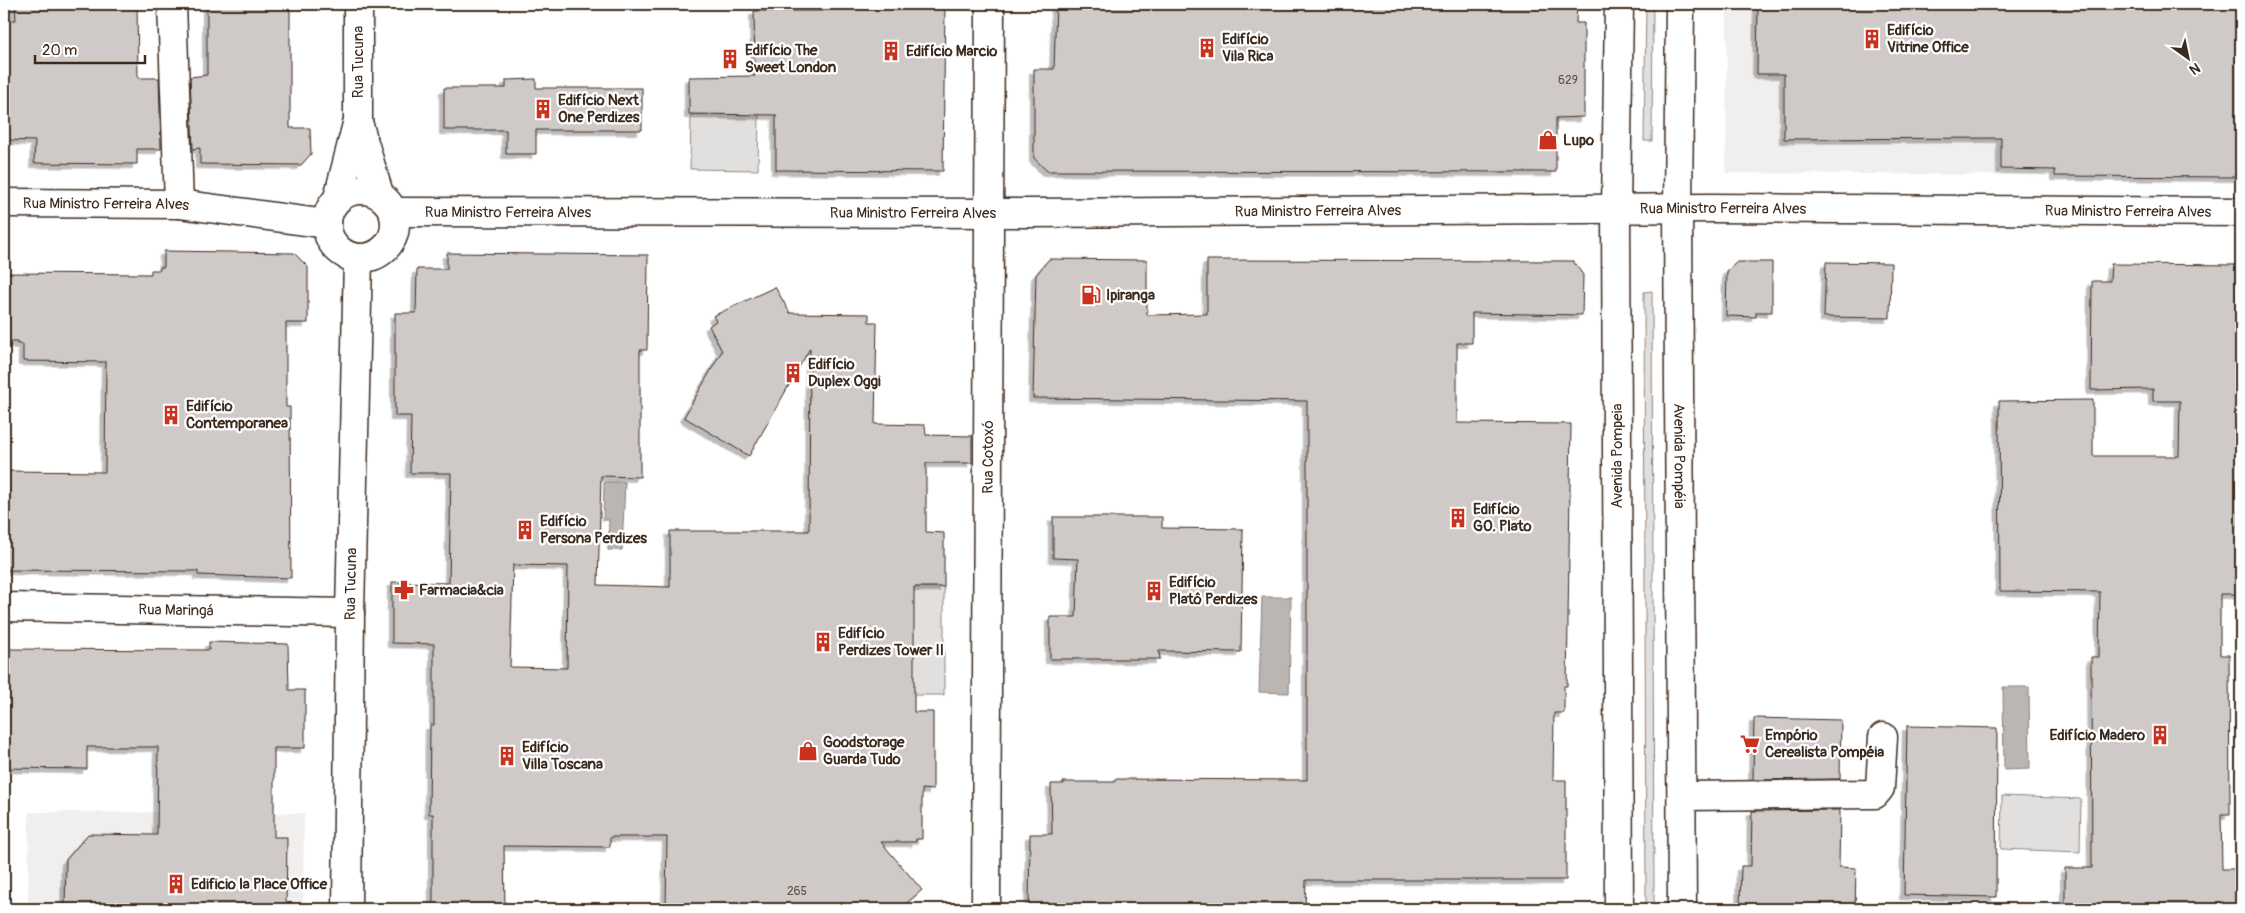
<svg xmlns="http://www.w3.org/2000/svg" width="2245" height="913" font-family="Pangolin,sans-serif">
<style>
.built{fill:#f1efee}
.green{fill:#e2e0de;stroke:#8e857e}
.water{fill:#bcb6b3;stroke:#887e77}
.building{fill:#cfcac7;stroke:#3b2a1e;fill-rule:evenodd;filter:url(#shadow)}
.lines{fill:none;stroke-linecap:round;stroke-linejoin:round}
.minor-casing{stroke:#3b2a1e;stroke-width:31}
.major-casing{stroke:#3b2a1e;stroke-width:31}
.minor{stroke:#fff;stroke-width:28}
.major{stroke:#fff;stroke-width:28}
.labels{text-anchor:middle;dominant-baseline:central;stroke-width:4.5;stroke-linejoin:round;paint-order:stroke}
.number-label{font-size:12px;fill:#605248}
.poi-label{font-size:15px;font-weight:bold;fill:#3b2a1e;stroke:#fff;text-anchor:start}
.street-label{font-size:15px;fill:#3b2a1e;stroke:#fff}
</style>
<defs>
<filter id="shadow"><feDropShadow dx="-4.5" dy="4.5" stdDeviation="0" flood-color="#0004"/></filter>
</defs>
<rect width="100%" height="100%" fill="#fff"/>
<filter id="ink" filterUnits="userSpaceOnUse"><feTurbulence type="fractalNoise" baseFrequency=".02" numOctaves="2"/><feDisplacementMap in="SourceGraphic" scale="10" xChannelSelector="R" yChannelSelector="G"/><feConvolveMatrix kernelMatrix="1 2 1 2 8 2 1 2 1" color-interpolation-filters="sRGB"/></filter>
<g filter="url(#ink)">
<path class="built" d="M1727,4H2002L2000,175L1726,173Z
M29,812L304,813L303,909H28Z"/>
<path class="green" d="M1646,4H1653L1652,141H1644Z
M691,114H759L758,170L690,169Z
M1652,291L1654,909H1646L1644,292Z
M892,587H944V695H892Z
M2002,796L2081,799L2080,852L2001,849Z"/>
<path class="water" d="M604,482H625L622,550H608L609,520H603Z
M1262,597H1291L1289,693L1259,692Z
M2003,687H2029L2030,769L2004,770Z"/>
<path class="building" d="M15,4H137L138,78H159L161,149H137V164L34,163L35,141L7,140V132H4V21L16,20Z
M207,4H290V128H310L311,154L301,165L200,164V148L193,149L190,77L207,75Z
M823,4H945L943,171L776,170V115L689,114V77L755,76L754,11H823Z
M1056,4H1577L1576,23H1584V117L1556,118V172L1047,171L1034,158V69H1054Z
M1758,4H2241V177L2055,176V170L2001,169V138L1784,139V74H1757Z
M536,79V88H642V130H536V154H506V130H444V88H506V80Z
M164,251L294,253L308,267V323H286V407H290L291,578L198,575V571L4,570V471L105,472L106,362L23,361V344H17V342H4V273L151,274V270H160V267H164Z
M447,253L648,255L647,350H640V477L601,476L598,585L670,587V531H809L810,348L749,456L684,417L722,351L709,326L716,321L713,316L775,287L790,313L869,314V322H877L875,424L925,425L926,435L972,436V463H926V532L944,533V587H914V712H933V790L922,789V839H916V842H881L922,890L900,909H666L667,837H610V847L504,846L505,909H433V814H429L430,725H434V644L392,643V582L449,583L451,473H410L411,416H395V313H416L417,269H447ZM513,565L568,566L567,668L510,667Z
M1049,259L1147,260V315L1207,314V260L1573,261L1583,275L1582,315L1472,313V343H1457V423L1571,424L1567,686H1564V713H1554L1553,780H1566V880H1306L1305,909H1029L1030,834H1052L1051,784H1064L1063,782H1115V779L1307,780V401L1033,398L1036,275Z
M1737,262H1772V312H1756V317L1726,316L1727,271Z
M1826,262L1891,263L1890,318L1824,317Z
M2111,264L2241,265V594H2220V655H2229L2230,814H2221L2222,869H2241V907L2151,906V909H2065V868H2092L2091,657H2099L2100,592L2000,591L1999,401L2093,400V456H2179L2180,401H2153V389L2091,390L2092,281H2110Z
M1053,517H1162V528L1243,529L1241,652L1159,651L1160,659H1050V617H1076L1078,559L1053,558Z
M209,642L288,644L289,690H305V748H274V837H287L286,909H65L66,860L88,834L157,835L158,747H87V769L4,768V649L209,650Z
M1754,718L1841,720L1840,779L1753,780Z
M1907,726L1997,728L1996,897L1904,895Z
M1840,810L1839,867L1856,868L1855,909H1740L1741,866H1751L1752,811Z"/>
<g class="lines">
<defs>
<g id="minor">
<path d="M172,4L179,204"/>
<path d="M358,122L379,194"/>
<circle cx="361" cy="224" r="34"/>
<path d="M338,198L358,120V4"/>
<path id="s1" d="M4,203L179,204L327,224"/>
<path id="s2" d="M394,212L1030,213L1710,208L2241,212"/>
<path id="s3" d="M4,607L350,613"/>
<path d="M1682,796L1875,794L1880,788L1883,737"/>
<path id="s4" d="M347,909L350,613L358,258"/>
<path id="s5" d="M986,909L990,4"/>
</g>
<g id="major">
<path id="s6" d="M1680,4L1678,209L1682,909"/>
<path d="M1619,909L1616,209L1619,4"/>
</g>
</defs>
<use href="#minor" class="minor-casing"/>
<use href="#major" class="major-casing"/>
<use href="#minor" class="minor"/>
<use href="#major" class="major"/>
</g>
</g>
<defs>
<symbol id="building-bare" viewBox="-9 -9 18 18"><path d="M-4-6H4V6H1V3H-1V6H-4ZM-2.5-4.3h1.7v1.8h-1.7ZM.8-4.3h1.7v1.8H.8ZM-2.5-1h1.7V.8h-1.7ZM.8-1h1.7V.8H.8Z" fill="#c8321e" stroke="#fff" stroke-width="2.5" paint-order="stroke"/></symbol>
<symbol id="shop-bare" viewBox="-9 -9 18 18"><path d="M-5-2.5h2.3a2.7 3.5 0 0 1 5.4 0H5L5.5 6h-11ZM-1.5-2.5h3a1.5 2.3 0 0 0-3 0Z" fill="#c8321e" stroke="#fff" stroke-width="2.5" paint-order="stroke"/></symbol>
<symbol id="fuel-bare" viewBox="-9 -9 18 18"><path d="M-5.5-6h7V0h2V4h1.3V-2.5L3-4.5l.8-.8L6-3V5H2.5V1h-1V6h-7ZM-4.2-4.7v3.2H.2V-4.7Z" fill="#c8321e" stroke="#fff" stroke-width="2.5" paint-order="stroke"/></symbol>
<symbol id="pharmacy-bare" viewBox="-9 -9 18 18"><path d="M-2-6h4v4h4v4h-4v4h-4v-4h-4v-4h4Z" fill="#c8321e" stroke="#fff" stroke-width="2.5" paint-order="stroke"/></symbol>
<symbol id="supermarket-bare" viewBox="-9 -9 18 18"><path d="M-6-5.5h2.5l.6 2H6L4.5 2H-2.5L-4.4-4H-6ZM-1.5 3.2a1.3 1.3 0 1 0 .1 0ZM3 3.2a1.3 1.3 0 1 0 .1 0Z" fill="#c8321e" stroke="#fff" stroke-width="2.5" paint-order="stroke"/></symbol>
</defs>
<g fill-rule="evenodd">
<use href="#building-bare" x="1858" y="25" width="28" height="28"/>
<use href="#building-bare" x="1193" y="34" width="28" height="28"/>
<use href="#building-bare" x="877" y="37" width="28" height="28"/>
<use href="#building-bare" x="716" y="45" width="28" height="28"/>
<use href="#building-bare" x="529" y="95" width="28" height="28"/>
<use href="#shop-bare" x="1534" y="126" width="28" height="28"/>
<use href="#fuel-bare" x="1077" y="281" width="28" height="28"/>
<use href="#building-bare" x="779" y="359" width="28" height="28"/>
<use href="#building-bare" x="157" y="401" width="28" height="28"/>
<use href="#building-bare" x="1444" y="504" width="28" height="28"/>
<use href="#building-bare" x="511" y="516" width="28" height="28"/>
<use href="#pharmacy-bare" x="390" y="576" width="28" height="28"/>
<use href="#building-bare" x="1140" y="577" width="28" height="28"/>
<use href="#building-bare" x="809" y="628" width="28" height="28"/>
<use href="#building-bare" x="2146" y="721" width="28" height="28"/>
<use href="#supermarket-bare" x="1736" y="730" width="28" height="28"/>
<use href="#shop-bare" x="794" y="737" width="28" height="28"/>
<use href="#building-bare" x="493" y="742" width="28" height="28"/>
<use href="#building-bare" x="162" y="870" width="28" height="28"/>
</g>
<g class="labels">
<g class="number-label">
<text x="1568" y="80">629</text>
<text x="797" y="891">265</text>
</g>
<g class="poi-label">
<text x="1887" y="30">Edifício<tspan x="1887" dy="17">Vitrine Office</tspan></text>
<text x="1222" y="39">Edifício<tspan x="1222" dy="17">Vila Rica</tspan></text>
<text x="745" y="50">Edifício The<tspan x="745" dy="17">Sweet London</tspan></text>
<text x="906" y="51">Edifício Marcio</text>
<text x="558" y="100">Edifício Next<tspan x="558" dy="17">One Perdizes</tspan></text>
<text x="1563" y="140">Lupo</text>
<text x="1106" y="295">Ipiranga</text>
<text x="808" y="364">Edifício<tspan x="808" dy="17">Duplex Oggi</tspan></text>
<text x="186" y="406">Edifício<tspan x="186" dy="17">Contemporanea</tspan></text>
<text x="1473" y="509">Edifício<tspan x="1473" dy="17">GO. Plato</tspan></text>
<text x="540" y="521">Edifício<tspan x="540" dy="17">Persona Perdizes</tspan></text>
<text x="1169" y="582">Edifício<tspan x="1169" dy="17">Platô Perdizes</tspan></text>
<text x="419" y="590">Farmacia&amp;cia</text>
<text x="838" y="633">Edifício<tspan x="838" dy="17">Perdizes Tower II</tspan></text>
<text x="1765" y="735">Empório<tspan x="1765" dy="17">Cerealista Pompéia</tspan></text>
<text x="2145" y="735" text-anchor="end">Edifício Madero</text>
<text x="823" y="742">Goodstorage<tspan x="823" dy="17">Guarda Tudo</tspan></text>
<text x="522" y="747">Edifício<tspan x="522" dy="17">Villa Toscana</tspan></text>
<text x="191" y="884">Edificio la Place Office</text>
</g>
<g class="street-label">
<text transform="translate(358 62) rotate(-90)">Rua Tucuna</text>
<text stroke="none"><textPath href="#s1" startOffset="102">Rua Ministro Ferreira Alves</textPath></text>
<text stroke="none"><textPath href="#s2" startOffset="1329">Rua Ministro Ferreira Alves</textPath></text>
<text stroke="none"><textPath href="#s2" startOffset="924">Rua Ministro Ferreira Alves</textPath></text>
<text stroke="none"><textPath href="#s2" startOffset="1734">Rua Ministro Ferreira Alves</textPath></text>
<text stroke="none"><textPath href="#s2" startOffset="114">Rua Ministro Ferreira Alves</textPath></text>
<text stroke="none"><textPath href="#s2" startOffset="519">Rua Ministro Ferreira Alves</textPath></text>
<text stroke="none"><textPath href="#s5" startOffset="452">Rua Cotoxó</textPath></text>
<text transform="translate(1617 456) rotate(-90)">Avenida Pompeia</text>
<text stroke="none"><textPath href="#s6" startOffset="452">Avenida Pompéia</textPath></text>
<text stroke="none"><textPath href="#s4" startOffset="325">Rua Tucuna</textPath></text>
<text stroke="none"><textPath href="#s3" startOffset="172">Rua Maringá</textPath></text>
</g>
</g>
<rect width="2245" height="913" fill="none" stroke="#fff" stroke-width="20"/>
<rect x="10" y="10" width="2225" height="893" fill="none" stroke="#3b2a1e" stroke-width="2" filter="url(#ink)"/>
<g transform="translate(2188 58) rotate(147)" stroke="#ffffff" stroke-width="4" paint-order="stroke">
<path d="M0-4L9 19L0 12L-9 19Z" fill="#3b2a1e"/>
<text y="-8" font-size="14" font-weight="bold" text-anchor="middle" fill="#3b2a1e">N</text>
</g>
<path d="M35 55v8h110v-8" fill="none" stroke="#3b2a1e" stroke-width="2.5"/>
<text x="42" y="55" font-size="15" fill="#3b2a1e" stroke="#ffffff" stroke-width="4" paint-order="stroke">20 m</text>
</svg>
